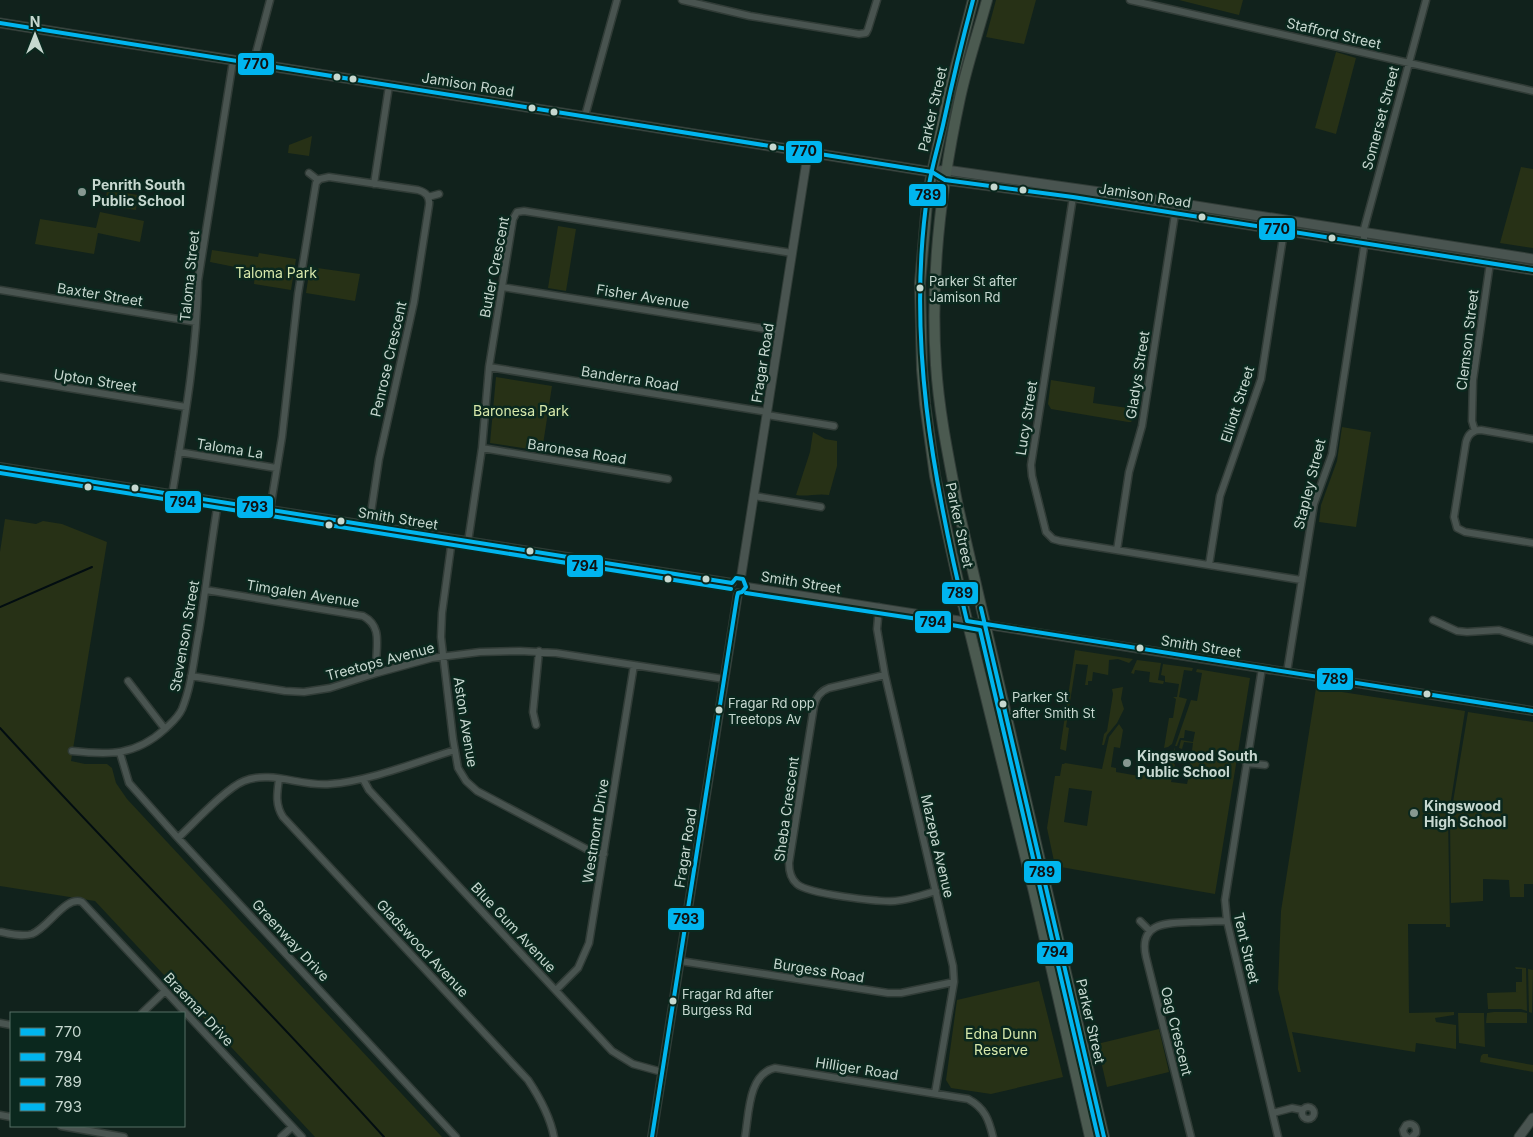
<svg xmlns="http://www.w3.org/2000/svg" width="1533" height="1137" font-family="Inter,sans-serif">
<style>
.green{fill:#273116;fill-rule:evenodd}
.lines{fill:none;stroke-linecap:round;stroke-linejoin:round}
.stream{stroke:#020d11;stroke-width:2}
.minor-casing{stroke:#313c37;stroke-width:9}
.tertiary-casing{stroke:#313c37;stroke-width:10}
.secondary-casing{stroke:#313c37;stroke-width:11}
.trunk-casing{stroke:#313c37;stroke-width:12}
.minor{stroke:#495450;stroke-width:6}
.tertiary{stroke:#495450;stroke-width:8}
.secondary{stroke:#495450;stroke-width:9}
.trunk{stroke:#4b5a50;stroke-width:10}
.bus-1-casing{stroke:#0b281e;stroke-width:8}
.bus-2-casing{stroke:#0b281e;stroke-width:8}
.bus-3-casing{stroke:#0b281e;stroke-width:8}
.bus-4-casing{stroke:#0b281e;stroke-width:8}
.bus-1{stroke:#00b5ef;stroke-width:4}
.bus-2{stroke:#00b5ef;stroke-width:4}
.bus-3{stroke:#00b5ef;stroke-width:4}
.bus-4{stroke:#00b5ef;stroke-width:4}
.bus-dot{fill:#c7d8d0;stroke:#0b281e;stroke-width:2}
.poi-dot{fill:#879891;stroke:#0b281e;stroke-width:2}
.labels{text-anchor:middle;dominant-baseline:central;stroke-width:5;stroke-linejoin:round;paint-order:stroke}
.bus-label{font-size:13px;fill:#c7d8d0;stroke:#0b281e;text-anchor:start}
.street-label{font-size:14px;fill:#c7d8d0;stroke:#0b281e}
.poi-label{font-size:14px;font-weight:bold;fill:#c7d8d0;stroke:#0b281e;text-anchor:start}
.park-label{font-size:14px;fill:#d7e8ab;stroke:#0b281e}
.line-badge{stroke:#0b281e;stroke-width:2}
.pale-badge-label{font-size:14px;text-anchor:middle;font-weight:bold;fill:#111}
</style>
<rect width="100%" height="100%" fill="#11221c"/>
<path class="green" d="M996,0H1036L1024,44L986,37Z
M1179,0H1243L1239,15Z
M1336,52L1356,58L1336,134L1315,128Z
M312,136L309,156L288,153L289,145Z
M1521,167L1533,169V248L1500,243Z
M107,190L138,195L136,210L105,205Z
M1188,208L1276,222L1278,224L1277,227L1184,211Z
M100,212L144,221L140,242L98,233L94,254L35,244L40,219L96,228Z
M558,226L576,229L566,291L548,288Z
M1375,237L1483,254L1484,257V259L1372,241Z
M212,250L258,257L259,253L296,259L291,290L254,284L255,271L210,262Z
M310,267L360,274L355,301L306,293Z
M496,377L552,386L542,451L490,443Z
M1051,380L1095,387L1093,403L1135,409L1134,418L1131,422H1128L1051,409L1048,404Z
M1342,427L1371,432L1356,527L1319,522L1321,505L1337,461Z
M813,432L825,439L837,441V466L829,495C817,493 807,497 796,495L810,452Z
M5,519L36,524L43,521L62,524L107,542L71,761L85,764H107L112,768L116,783L127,799L442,1137H315L95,901L0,886V552Z
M1075,650L1133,659L1129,663L1118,659L1109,660L1108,677V675L1093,672L1092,681H1088V685H1085L1088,665L1076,664L1066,727L1069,728L1066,751L1060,749Z
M1137,660L1161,663L1158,680L1164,681L1163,684L1149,682L1150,672L1135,670L1134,674L1131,673Z
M1163,664L1193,668L1192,671L1184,670L1179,697L1187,699L1172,744L1168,747L1164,748L1169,718H1173L1176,699L1173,697H1177L1179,684L1165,682V676L1161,675Z
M1197,669L1250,678L1215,894L1055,866L1047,828L1055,776H1060L1062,764H1064L1065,763L1102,769L1109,737L1119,724L1123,730L1120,748L1114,747L1111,767L1116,768V772L1139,776L1145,774L1148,769L1160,771L1167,768L1175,747L1173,762L1175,765L1171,782L1187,784L1189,775L1182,774L1181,769H1185V765L1180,764L1190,765L1193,743L1184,742L1182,749L1179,748L1181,740L1193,742L1195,732L1185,730L1184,738H1180L1177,746H1175L1191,700L1197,701L1202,673L1196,672ZM1069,788L1092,791L1087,826L1064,822Z
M1123,687L1121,699L1124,709L1117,723L1107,735L1104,745H1102L1104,734L1107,731L1113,694L1112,689Z
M1316,688L1465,711L1448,819L1450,927H1446V924H1408L1409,1013L1454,1012V1015L1435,1018L1436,1022L1456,1025V1049L1416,1043L1415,1052L1292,1032L1301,1072H1298L1278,989L1281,911Z
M1468,712L1533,722V884H1524V897H1510L1509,880L1483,879V901L1451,903L1450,820Z
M1515,967L1526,968L1527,1011L1521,1009H1488L1487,993L1518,992H1516V982H1522V969H1516Z
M1528,969L1533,970L1532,1013L1529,1012Z
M1039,981L1063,1077L991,1094L951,1088L946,1080L957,1000Z
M1494,1012H1521L1527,1013V1023H1486L1487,1013Z
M1458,1013H1484L1485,1047L1459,1043Z
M1159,1029L1169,1072L1107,1087L1097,1044Z
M1483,1054H1488V1057L1533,1065V1072L1480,1062L1481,1056Z"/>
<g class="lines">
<path class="stream" d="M0,607L92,567
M0,728C126,866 259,998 384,1137"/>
<defs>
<path id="minor" d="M682,0L750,16L859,34L866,33L868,29L877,0
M1130,0L1533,91
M253,64L270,0
M585,116L617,0
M309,173L318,180
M374,184L389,86
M428,197L439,194
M1073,197L1031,465L1032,476L1046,532L1053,539L1060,541L1301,580
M502,287L779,331
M0,290L196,322
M489,367L767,412
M0,377L186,407
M767,415L834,426
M1475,431L1472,421L1473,380L1490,263
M1533,439L1481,430C1473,430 1468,434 1466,442L1454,517L1457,528L1465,532L1533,543
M482,448L668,479
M179,452L276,468
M172,495C184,424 197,352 198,281L233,61
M754,496L821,507
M270,510L282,437L298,294L316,183L320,179L329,177L418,190C426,192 430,197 429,205L414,302L379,459L369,526
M452,539L442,613L441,637L453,739L458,768L466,781L477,791L592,852L604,854
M468,542L482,448L489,367L513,219L517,212L524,211L792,253
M1117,550L1129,472L1142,426L1175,214
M1209,565L1220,496L1261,379L1284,231
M206,590L363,616C386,628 373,652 377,673
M879,607L877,629L885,675L953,966L954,982L935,1093
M1433,620L1457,631L1467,632L1499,630L1533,641
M1262,668L1225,900L1227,921L1278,1137
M1287,672L1314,504L1332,454L1364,247V229L1426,0
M885,675L829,688C821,691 816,697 814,706L789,863C789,871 791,879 797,884C808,894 878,902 895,901C908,900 923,895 936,891
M191,676L285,691L304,692L330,688L377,673L432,658L480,652L520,651L556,653L724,679
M128,681L165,729
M536,725L533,712L539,651
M72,751C109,755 135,756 165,729C171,723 178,718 182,709C192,685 194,657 199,631C206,588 211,545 218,502
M120,753L129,783L178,838L456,1137
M1246,763L1265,765
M279,779C277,793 275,805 283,817L528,1080C540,1098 550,1116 554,1137
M363,779L369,790L612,1051L633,1064L662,1072
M178,838C193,824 226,788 244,781C271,770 302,787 330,784C370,781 416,762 455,750
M1140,921L1150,931
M1,932C11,934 22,937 32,934C48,928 66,895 82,902L302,1137
M680,961L888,993H901L954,982
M556,990L578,968L589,943L634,665
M142,1013L165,991
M0,1023L11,1025
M1302 1113a6 6 0 1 1 12 0a6 6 0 1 1-12 0Z
M1273,1113L1292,1108L1302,1110
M0,1115L11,1117
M61,1126L124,1137
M281,1137L292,1127
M745,1137C749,1114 748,1074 775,1068L968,1099C985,1108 989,1120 993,1137
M1191,1137L1146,957C1138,922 1167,923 1192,922C1204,922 1215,921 1227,921
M1407,1137L1404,1134L1403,1130L1406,1125C1412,1122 1417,1126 1416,1133L1412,1137"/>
<path id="tertiary" d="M0,467L732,583
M741,577L808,152
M747,587L1533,711
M652,1137L738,593"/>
<path id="secondary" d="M0,23L932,172L946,170L1177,203L1533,259
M941,178L945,180L1073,197L1533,270
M1519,1137L1533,1118"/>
<path id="trunk" d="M973,0L948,97L928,192L920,283L922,369L925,404L935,476L963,604L1034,892L1090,1137
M987,0C978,33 967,65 960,98C941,186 930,276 936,365C939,413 949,460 958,507L1104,1137"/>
</defs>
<use href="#minor" class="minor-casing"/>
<use href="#tertiary" class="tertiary-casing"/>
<use href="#secondary" class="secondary-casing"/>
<use href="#trunk" class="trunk-casing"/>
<use href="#minor" class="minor"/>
<use href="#tertiary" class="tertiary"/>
<use href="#secondary" class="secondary"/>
<use href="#trunk" class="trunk"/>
<defs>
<path id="bus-1" d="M0,23L932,172L945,180L1073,197L1533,270"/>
<path id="bus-2" d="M0,473L731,589
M746,593L918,619L980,630L1098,1137"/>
<path id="bus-3" d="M973,0C962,41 952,83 943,125C938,147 931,169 928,191C906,336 933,480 967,621L1533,711
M981,608L1104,1137"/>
<path id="bus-4" d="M0,467L732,583L736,578L743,579L746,587L742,592L738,593L737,597L652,1137"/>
</defs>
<use href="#bus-1" class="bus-1-casing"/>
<use href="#bus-2" class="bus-2-casing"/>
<use href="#bus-3" class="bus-3-casing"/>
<use href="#bus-4" class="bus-4-casing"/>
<use href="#bus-1" class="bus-1"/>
<use href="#bus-2" class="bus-2"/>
<use href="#bus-3" class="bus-3"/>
<use href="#bus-4" class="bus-4"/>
</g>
<g class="bus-dot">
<circle cx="337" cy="77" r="4.5"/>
<circle cx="353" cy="79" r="4.5"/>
<circle cx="532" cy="108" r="4.5"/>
<circle cx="554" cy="112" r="4.5"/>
<circle cx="773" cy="147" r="4.5"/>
<circle cx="994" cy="187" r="4.5"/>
<circle cx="1023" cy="190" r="4.5"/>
<circle cx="1202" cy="217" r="4.5"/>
<circle cx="1332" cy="238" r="4.5"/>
<circle cx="920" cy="288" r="4.5"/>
<circle cx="88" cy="487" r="4.5"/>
<circle cx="135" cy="488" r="4.5"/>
<circle cx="341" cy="521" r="4.5"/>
<circle cx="329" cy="525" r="4.5"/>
<circle cx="530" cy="551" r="4.5"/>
<circle cx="668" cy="579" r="4.5"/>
<circle cx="706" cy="579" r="4.5"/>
<circle cx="1140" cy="648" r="4.5"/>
<circle cx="1427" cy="694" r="4.5"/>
<circle cx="1003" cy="704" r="4.5"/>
<circle cx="719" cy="710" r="4.5"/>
<circle cx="673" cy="1001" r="4.5"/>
</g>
<g class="poi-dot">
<circle cx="82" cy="192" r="5"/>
<circle cx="1127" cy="763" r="5"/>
<circle cx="1414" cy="813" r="5"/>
</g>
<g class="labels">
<g class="bus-label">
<text x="929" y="281">Parker St after<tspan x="929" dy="16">Jamison Rd</tspan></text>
<text x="1012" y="697">Parker St<tspan x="1012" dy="16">after Smith St</tspan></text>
<text x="728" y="703">Fragar Rd opp<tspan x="728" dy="16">Treetops Av</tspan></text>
<text x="682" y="994">Fragar Rd after<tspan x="682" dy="16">Burgess Rd</tspan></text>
</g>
<g class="street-label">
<text transform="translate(1334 33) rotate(13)">Stafford Street</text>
<text transform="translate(468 84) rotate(9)">Jamison Road</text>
<text transform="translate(932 109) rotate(-77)">Parker Street</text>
<text transform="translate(1380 118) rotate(-75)">Somerset Street</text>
<text transform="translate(1145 195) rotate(9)">Jamison Road</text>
<text transform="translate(494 267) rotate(-79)">Butler Crescent</text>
<text transform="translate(189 276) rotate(-84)">Taloma Street</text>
<text transform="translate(100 294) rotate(9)">Baxter Street</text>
<text transform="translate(643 296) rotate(9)">Fisher Avenue</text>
<text transform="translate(1467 340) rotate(-83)">Clemson Street</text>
<text transform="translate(388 359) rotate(-77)">Penrose Crescent</text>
<text transform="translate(762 363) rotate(-81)">Fragar Road</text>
<text transform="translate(1137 375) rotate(-81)">Gladys Street</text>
<text transform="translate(630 378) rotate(9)">Banderra Road</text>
<text transform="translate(95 380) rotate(9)">Upton Street</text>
<text transform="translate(1237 404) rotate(-72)">Elliott Street</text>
<text transform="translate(1026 418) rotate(-81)">Lucy Street</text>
<text transform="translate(230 448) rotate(9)">Taloma La</text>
<text transform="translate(577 451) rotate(9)">Baronesa Road</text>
<text transform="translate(1309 484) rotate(-76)">Stapley Street</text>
<text transform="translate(398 518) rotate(9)">Smith Street</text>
<text transform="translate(960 525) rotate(78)">Parker Street</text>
<text transform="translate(801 582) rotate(9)">Smith Street</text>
<text transform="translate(303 593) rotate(9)">Timgalen Avenue</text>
<text transform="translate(184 636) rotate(-80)">Stevenson Street</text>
<text transform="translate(1201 646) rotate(9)">Smith Street</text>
<text transform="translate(380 661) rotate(-15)">Treetops Avenue</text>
<text transform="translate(466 722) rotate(81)">Aston Avenue</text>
<text transform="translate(786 809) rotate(-82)">Sheba Crescent</text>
<text transform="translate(595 831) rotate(-81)">Westmont Drive</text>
<text transform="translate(938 846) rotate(77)">Mazepa Avenue</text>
<text transform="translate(685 848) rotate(-81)">Fragar Road</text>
<text transform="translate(514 927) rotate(47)">Blue Gum Avenue</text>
<text transform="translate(291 940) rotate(47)">Greenway Drive</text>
<text transform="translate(423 948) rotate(47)">Gladswood Avenue</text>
<text transform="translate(1247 948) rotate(77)">Tent Street</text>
<text transform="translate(819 970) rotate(9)">Burgess Road</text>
<text transform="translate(199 1009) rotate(47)">Braemar Drive</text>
<text transform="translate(1091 1021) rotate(77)">Parker Street</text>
<text transform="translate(1177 1031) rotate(76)">Oag Crescent</text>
<text transform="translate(857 1068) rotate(9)">Hilliger Road</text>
</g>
<g class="poi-label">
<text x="92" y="184">Penrith South<tspan x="92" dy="16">Public School</tspan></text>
<text x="1137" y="755">Kingswood South<tspan x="1137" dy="16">Public School</tspan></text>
<text x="1424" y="805">Kingswood<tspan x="1424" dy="16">High School</tspan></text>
</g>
<g class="park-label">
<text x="276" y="272">Taloma Park</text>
<text x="521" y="410">Baronesa Park</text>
<text x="1001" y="1033">Edna Dunn<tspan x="1001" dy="16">Reserve</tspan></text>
</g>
</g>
<g class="line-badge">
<rect x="237" y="52" width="38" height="24" rx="5" fill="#00b5ef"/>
<rect x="785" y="140" width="38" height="24" rx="5" fill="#00b5ef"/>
<rect x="908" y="183" width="39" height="24" rx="5" fill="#00b5ef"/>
<rect x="1258" y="217" width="38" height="24" rx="5" fill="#00b5ef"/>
<rect x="164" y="490" width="38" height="24" rx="5" fill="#00b5ef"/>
<rect x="236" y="495" width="38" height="24" rx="5" fill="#00b5ef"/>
<rect x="566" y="554" width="38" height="24" rx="5" fill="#00b5ef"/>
<rect x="941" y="581" width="38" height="24" rx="5" fill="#00b5ef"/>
<rect x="914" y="610" width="38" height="24" rx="5" fill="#00b5ef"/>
<rect x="1316" y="667" width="38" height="24" rx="5" fill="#00b5ef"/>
<rect x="1023" y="860" width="39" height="24" rx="5" fill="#00b5ef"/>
<rect x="667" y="907" width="38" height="24" rx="5" fill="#00b5ef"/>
<rect x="1036" y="941" width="38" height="24" rx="5" fill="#00b5ef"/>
</g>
<g class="pale-badge-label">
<text x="256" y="69">770</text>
<text x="804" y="156">770</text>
<text x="928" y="200">789</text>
<text x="1277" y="234">770</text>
<text x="183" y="507">794</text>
<text x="255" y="512">793</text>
<text x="585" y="571">794</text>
<text x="960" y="598">789</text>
<text x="933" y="627">794</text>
<text x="1335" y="684">789</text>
<text x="1042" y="877">789</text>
<text x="686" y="924">793</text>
<text x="1055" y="957">794</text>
</g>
<rect x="10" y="1012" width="175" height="115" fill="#0b281e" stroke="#566e65"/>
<rect x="20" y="1028" width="25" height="8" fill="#00b5ef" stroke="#566e65"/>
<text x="55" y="1037" font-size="15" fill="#c7d8d0">770</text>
<rect x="20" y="1053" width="25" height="8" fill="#00b5ef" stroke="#566e65"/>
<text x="55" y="1062" font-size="15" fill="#c7d8d0">794</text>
<rect x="20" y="1078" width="25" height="8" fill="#00b5ef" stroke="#566e65"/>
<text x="55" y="1087" font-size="15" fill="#c7d8d0">789</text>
<rect x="20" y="1103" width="25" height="8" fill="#00b5ef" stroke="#566e65"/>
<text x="55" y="1112" font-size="15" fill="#c7d8d0">793</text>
<g transform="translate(35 35)" stroke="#0b281e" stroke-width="4" paint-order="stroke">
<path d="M0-4L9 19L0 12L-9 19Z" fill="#c7d8d0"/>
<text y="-8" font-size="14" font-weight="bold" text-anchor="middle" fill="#c7d8d0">N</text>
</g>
</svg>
